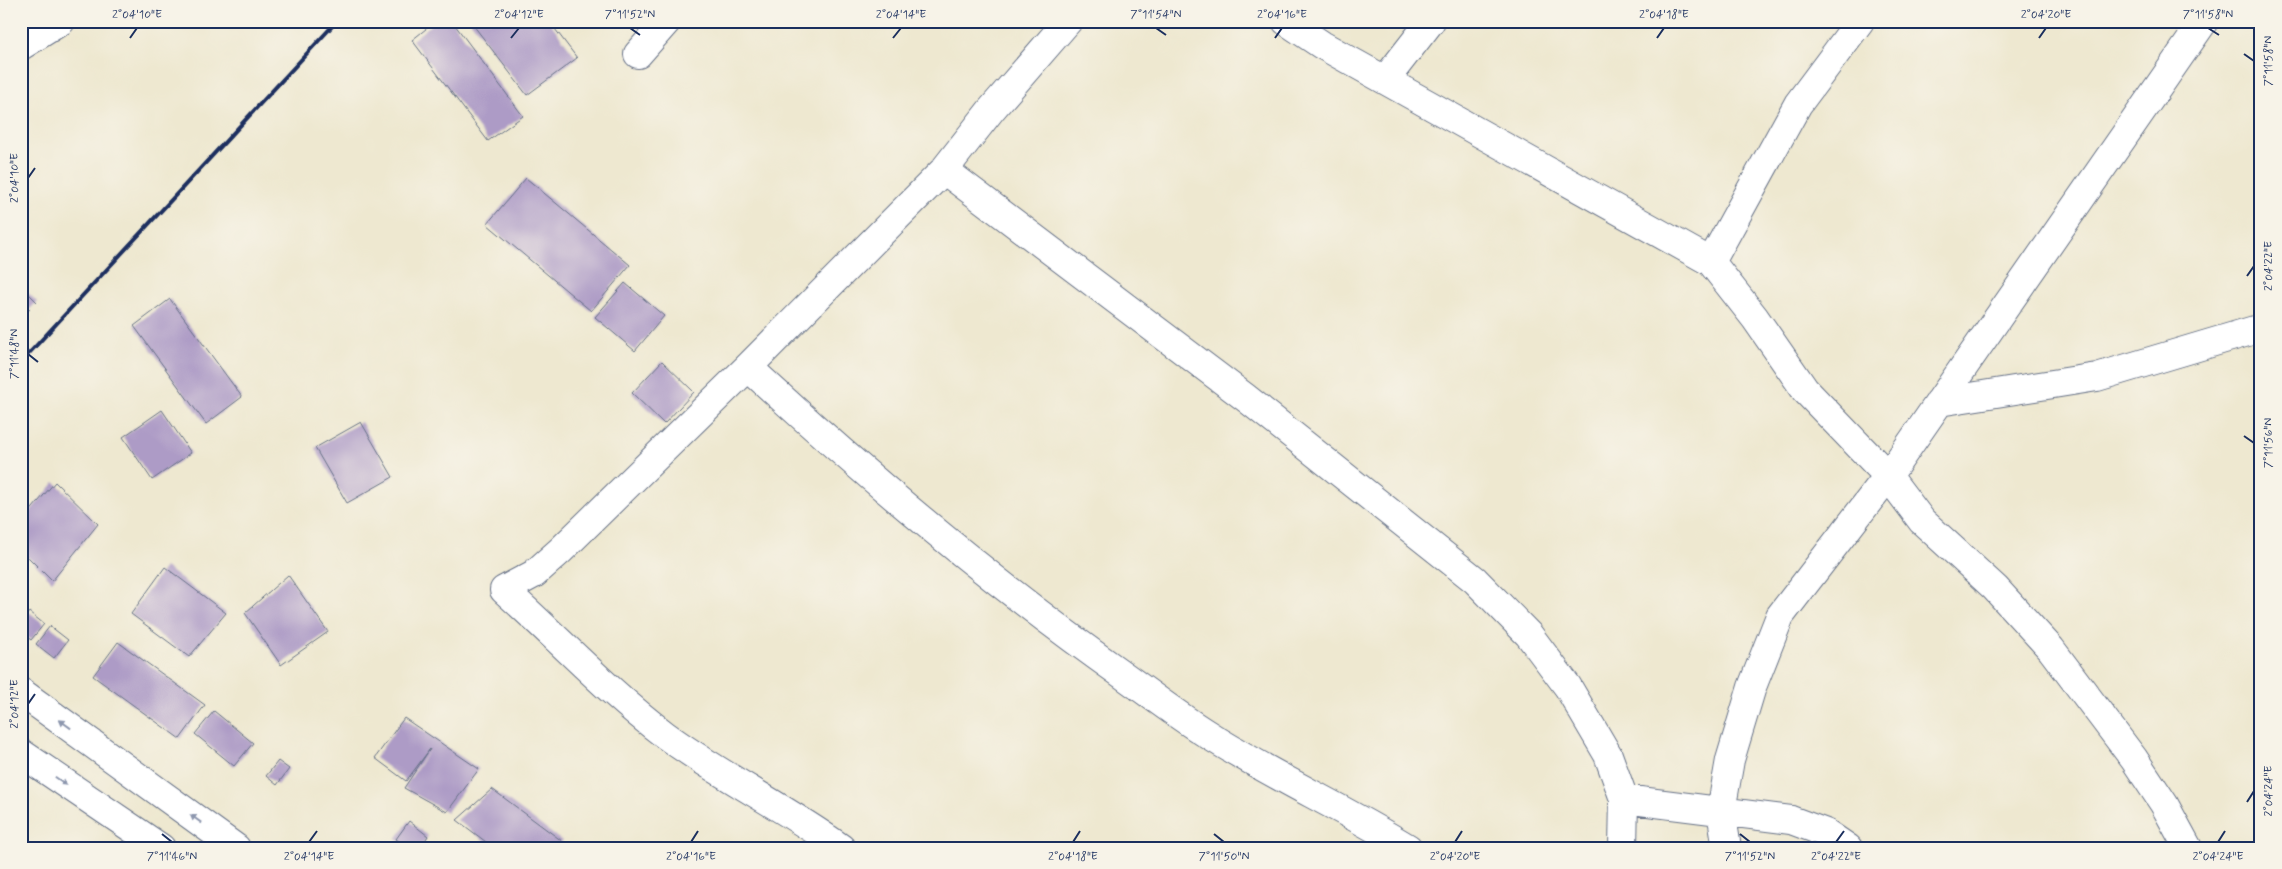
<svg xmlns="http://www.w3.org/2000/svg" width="2282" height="869" font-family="Mynerve,sans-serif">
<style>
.building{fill:#ad9bc6}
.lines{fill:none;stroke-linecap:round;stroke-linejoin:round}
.street-casing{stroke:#657086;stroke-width:30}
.secondary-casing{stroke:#657086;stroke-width:30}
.highway-casing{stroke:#657086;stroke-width:30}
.street{stroke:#fff;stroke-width:28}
.secondary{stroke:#fff;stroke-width:28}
.highway{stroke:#fff;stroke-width:28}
.rail{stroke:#1b2f5e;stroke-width:4}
.oneway{fill:#8d97ae}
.ticks{fill:none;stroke:#1b2f5e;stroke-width:2}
.neatline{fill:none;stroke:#1b2f5e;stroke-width:2}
.ticks-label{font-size:12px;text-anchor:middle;fill:#1b2f5e}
</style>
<rect width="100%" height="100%" fill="#f7f3e8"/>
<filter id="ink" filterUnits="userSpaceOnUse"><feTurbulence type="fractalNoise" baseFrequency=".02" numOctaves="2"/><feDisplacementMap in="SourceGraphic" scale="10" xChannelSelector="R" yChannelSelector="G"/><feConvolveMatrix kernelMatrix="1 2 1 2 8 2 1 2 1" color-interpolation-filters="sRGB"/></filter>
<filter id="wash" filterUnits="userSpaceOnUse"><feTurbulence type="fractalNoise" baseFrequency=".0096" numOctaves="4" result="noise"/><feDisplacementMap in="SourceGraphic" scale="20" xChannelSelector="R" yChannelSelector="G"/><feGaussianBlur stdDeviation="1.12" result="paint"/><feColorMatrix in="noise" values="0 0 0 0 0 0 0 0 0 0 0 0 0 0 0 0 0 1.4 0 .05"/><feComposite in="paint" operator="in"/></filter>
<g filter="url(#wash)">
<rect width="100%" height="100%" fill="#eee8d0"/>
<g id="blocks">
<path class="building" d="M436,21H452L523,116L488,141L412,40Z
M470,21H549L577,58L527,95Z
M526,178L630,265L591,311L487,224Z
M625,283L664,316L635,351L595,317Z
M21,286L37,302L21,318Z
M170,299L242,397L206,424L134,326Z
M662,361L694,392L664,424L632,393Z
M162,410L191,453L152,480L123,437Z
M361,422L393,477L347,503L315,448Z
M55,482L98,524L52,581L21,550V522Z
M165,567L226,613L189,657L131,614Z
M288,575L328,632L281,665L245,613Z
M29,612L44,624L31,640L21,632V622Z
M50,626L68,640L54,658L36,644Z
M118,642L205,705L180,739L93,676Z
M214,711L253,743L234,766L195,734Z
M404,718L479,769L447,812L404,788L430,749L406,781L375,758Z
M278,761L289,769L277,785L266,776Z
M492,789L562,841L557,848H494L457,820Z
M409,821L428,836L420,848H408L396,839Z"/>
</g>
</g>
<g filter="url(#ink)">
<use href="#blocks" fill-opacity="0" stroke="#657086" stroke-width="1"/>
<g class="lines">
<defs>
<path id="street" d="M1286,21L1322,45L1711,262L1755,318L1805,390L1888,476L1922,521L1995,588L2051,649L2134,759L2164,804L2188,848
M638,54L667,21
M1385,80L1431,21
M944,170L1246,398L1475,580L1529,635L1568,687L1608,755L1624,799L1623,848
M1711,262L1798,104L1860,21
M748,367C867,477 991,582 1123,675C1151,695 1178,716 1207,734C1272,776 1342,807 1408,848
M1939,402L2097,377L2261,328
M1624,799L1791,820L1826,833L1848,848
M841,848C784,807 721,776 665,735C608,692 558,638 504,590L534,574L561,550L748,367L944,170L991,110L1068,21
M1727,848L1721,811L1730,760L1752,687L1780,616L1888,476L2204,21"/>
<path id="secondary" d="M21,692L236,848
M21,753L161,848"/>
<path id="highway" d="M21,46L61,21"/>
</defs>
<use href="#street" class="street-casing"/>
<use href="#secondary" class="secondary-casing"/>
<use href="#highway" class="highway-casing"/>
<use href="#street" class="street"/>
<use href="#secondary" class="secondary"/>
<use href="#highway" class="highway"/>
<path class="rail" d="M21,362L337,21"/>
</g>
<defs><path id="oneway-solid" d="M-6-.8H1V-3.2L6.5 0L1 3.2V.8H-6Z" transform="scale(1.25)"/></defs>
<g class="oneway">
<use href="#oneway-solid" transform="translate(65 724) rotate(-144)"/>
<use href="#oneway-solid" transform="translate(61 781) rotate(35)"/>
<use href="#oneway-solid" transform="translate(196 819) rotate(-144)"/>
</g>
</g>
<path class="ticks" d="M630,28L640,35M1156,28L1166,35M2208,28L2219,35M130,38L137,28M511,38L519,28M893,38L901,28M1275,38L1282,28M1657,38L1664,28M2039,38L2046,28M2244,54L2254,61M28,178L35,168M2247,276L2254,266M28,354L38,362M2244,436L2254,443M28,704L35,694M2247,802L2254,791M162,834L172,842M1214,834L1224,842M1740,834L1750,842M309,842L317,831M691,842L698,831M1073,842L1080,831M1455,842L1462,831M1836,842L1844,831M2218,842L2225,831"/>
<rect width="2282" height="869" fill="none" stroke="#f7f3e8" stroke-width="55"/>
<rect x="28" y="28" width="2226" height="814" class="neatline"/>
<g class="ticks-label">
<text x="137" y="18">2°04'10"E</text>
<text x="519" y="18">2°04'12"E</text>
<text x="630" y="18">7°11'52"N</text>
<text x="901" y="18">2°04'14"E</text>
<text x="1156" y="18">7°11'54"N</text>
<text x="1282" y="18">2°04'16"E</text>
<text x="1664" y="18">2°04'18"E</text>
<text x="2046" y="18">2°04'20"E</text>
<text x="2208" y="18">7°11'58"N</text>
<text transform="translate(2268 61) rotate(-90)" y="4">7°11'58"N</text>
<text transform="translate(14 178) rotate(-90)" y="4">2°04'10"E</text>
<text transform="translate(2268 266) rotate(-90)" y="4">2°04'22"E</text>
<text transform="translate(14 354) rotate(-90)" y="4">7°11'48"N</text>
<text transform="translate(2268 443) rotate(-90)" y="4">7°11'56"N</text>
<text transform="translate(14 704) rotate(-90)" y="4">2°04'12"E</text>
<text transform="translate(2268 791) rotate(-90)" y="4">2°04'24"E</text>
<text x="172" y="860">7°11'46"N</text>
<text x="309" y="860">2°04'14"E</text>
<text x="691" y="860">2°04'16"E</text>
<text x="1073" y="860">2°04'18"E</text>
<text x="1224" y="860">7°11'50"N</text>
<text x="1455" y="860">2°04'20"E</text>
<text x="1750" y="860">7°11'52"N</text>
<text x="1836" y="860">2°04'22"E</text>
<text x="2218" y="860">2°04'24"E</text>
</g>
</svg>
